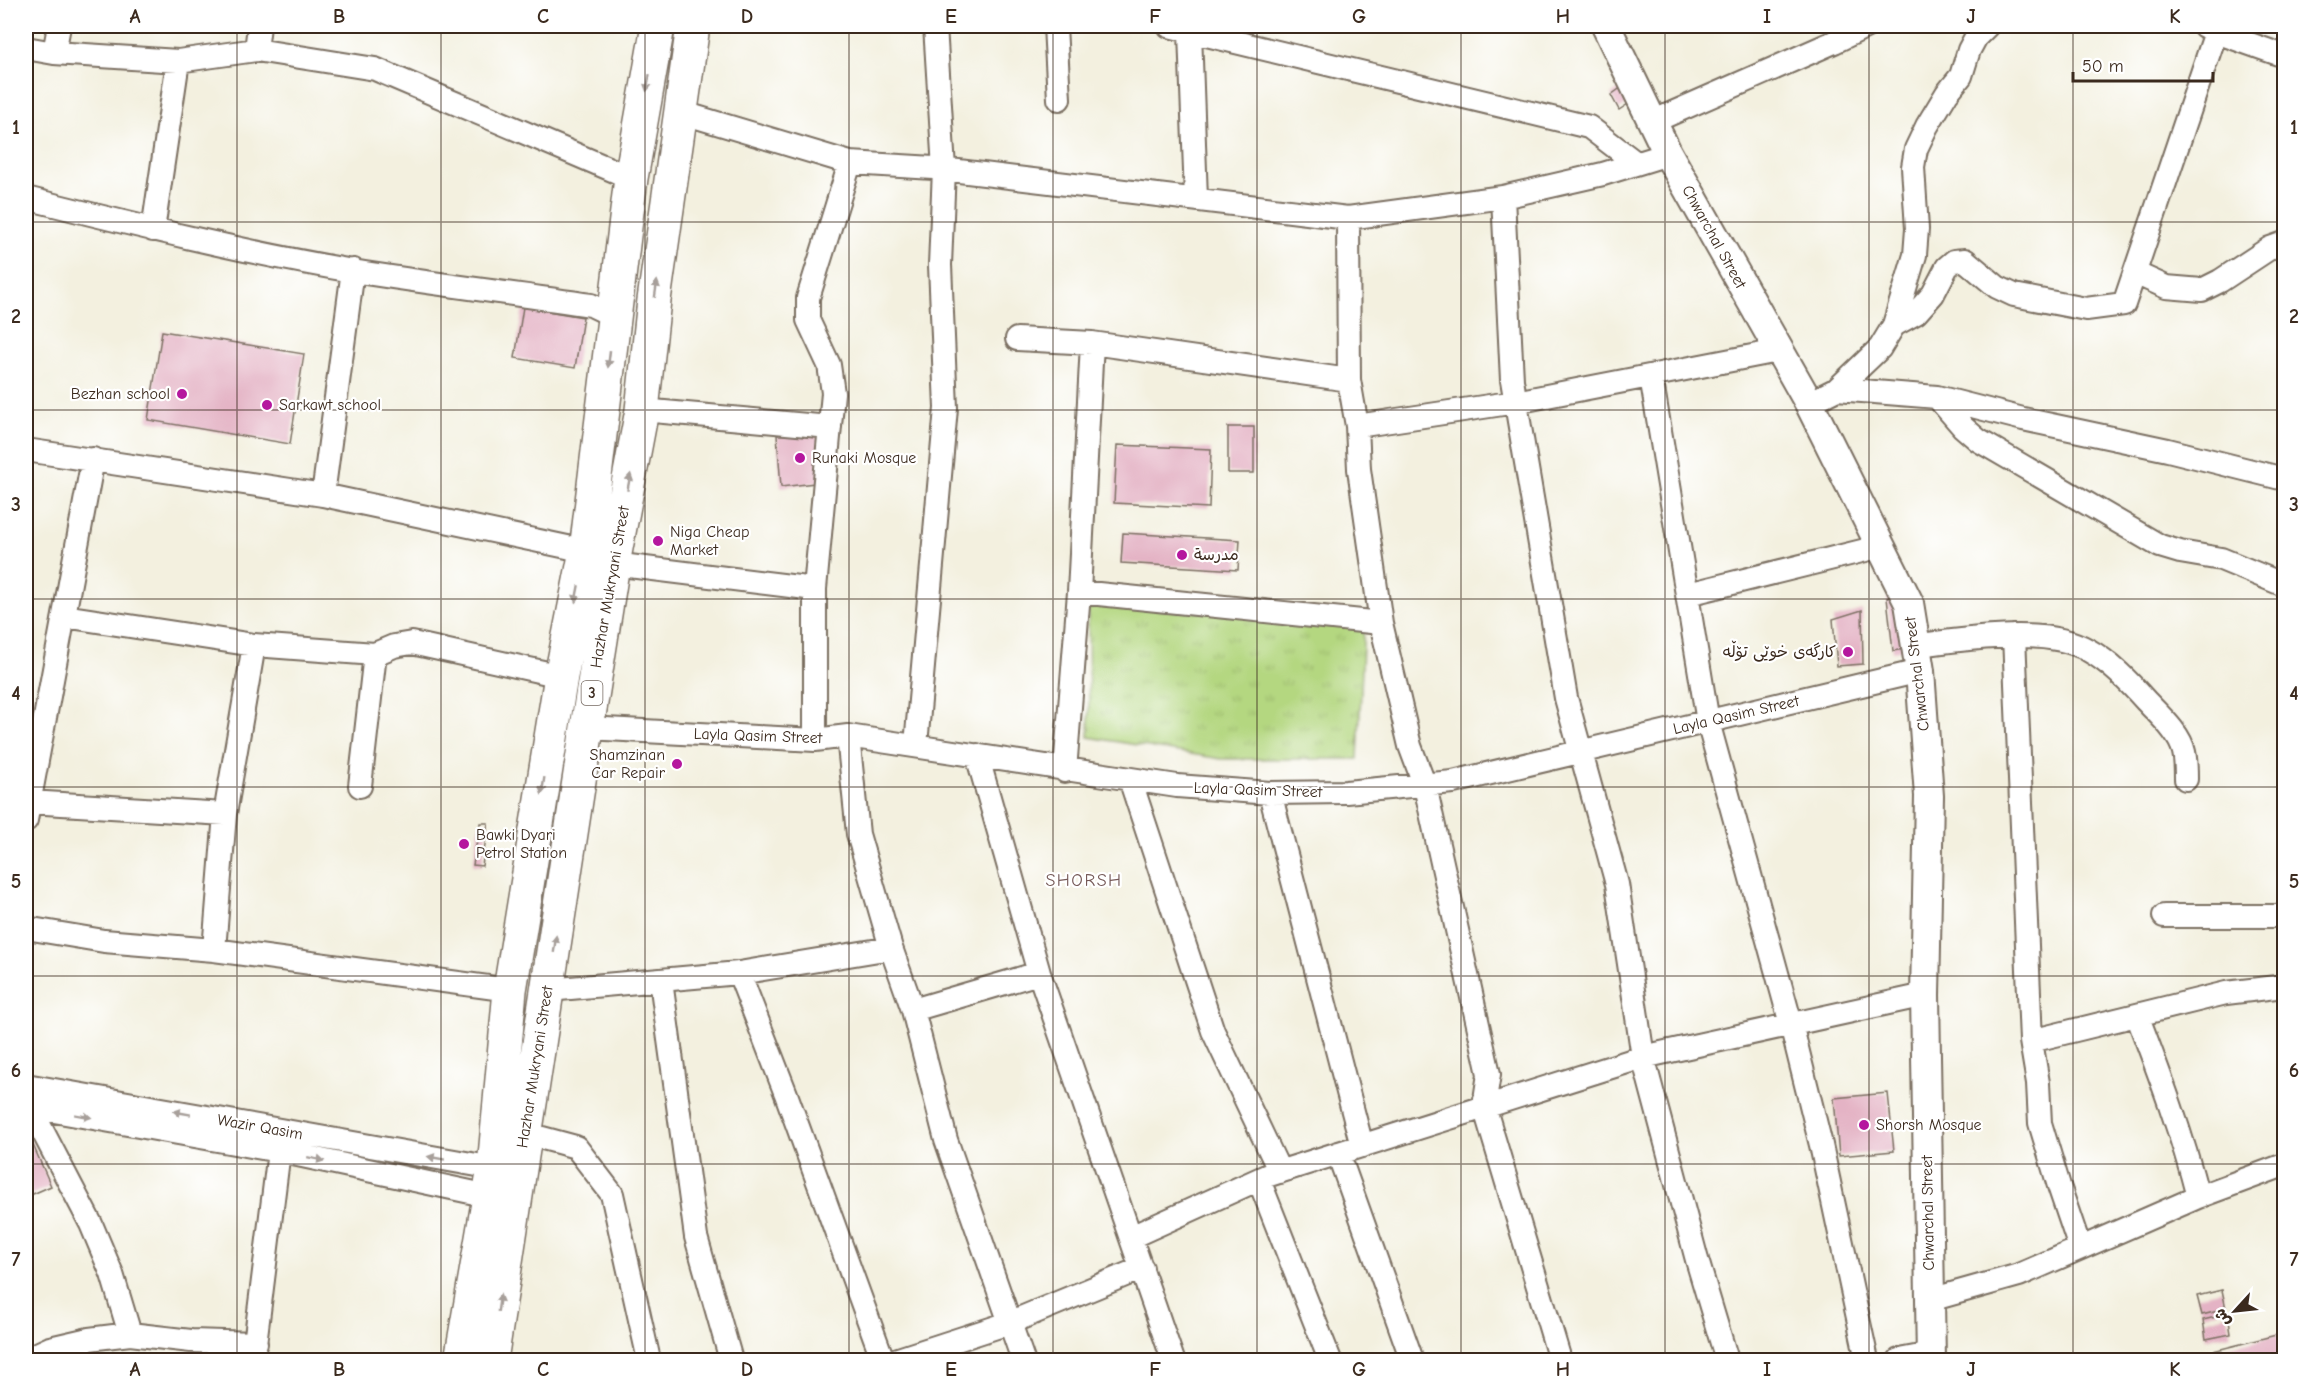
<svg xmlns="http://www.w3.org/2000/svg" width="2310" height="1386" font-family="'Comic Neue','Playpen Sans Arabic',sans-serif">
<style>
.park{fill:url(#park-tufts);stroke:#78804f;stroke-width:1.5}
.building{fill:#e4b3c5}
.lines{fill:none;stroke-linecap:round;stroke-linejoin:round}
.minor-casing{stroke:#7b6f62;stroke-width:26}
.major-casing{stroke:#7b6f62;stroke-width:32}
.highway-casing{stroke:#7b6f62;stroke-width:36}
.minor{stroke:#fff;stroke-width:22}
.major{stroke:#fff;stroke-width:28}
.highway{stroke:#fff;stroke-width:33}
.oneway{fill:#a79f9a}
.grid{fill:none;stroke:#3b2a1e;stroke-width:1.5;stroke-opacity:0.55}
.poi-dot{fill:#b5179e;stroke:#fff;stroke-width:2}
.labels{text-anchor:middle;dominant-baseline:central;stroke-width:4.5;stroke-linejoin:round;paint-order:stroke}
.shield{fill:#fff;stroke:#766a62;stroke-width:1.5}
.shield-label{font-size:15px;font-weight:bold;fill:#3b2a1e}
.street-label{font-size:16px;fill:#3b2a1e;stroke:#fff}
.poi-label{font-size:16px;fill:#3b2a1e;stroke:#fff;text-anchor:start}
.neighbourhood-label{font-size:18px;letter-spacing:1.5px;fill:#765a58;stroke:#fff}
.neatline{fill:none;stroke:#3b2a1e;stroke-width:2}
.grid-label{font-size:20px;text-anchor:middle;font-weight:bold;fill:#3b2a1e}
</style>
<defs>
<pattern id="park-tufts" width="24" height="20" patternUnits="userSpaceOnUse" patternTransform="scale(1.5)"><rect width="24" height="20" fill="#b4d780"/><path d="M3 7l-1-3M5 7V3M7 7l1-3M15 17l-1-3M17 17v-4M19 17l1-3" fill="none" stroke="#9cb96e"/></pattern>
</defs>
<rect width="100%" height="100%" fill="#fff"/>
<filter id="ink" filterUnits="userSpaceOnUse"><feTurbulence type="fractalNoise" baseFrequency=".0167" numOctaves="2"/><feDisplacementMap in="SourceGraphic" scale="12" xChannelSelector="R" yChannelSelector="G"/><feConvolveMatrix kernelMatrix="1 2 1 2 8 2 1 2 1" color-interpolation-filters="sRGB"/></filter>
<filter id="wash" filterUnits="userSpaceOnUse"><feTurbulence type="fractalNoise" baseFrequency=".008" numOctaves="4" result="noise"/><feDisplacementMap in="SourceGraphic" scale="24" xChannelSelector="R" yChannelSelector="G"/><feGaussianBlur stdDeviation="1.35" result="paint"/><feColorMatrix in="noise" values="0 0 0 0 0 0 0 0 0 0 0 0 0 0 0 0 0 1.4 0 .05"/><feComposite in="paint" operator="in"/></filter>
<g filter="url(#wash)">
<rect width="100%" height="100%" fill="#f3f0df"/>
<path class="park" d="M1088,605L1364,622L1358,759H1221L1089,737Z"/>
<g id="blocks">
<path class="building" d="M1622,87L1631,102L1619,110L1611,95Z
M523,307L583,317L575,368L515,358Z
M162,331L304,354L290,444L148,420Z
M1228,427H1254V473H1228Z
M818,432L823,482L781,487L777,435Z
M1117,445L1211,449L1209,508L1114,503Z
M1123,533L1240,540L1238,570L1121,563Z
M1913,594L1905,649L1893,651L1887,598Z
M1862,610L1863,664L1837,666L1833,619Z
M480,823H488L482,866L473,865Z
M1888,1093L1894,1151L1839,1156L1834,1098Z
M26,1129L51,1186L26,1197Z
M2222,1290L2226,1309L2202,1315L2197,1296Z
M2228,1314L2231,1334L2206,1339L2203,1320Z
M2284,1333V1360H2210L2209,1352Z"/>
</g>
</g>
<g filter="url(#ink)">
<use href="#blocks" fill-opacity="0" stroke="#7b6f62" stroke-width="1.5"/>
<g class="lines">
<defs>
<path id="minor" d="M1055,26L1059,99
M1169,26L1589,127L1636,163
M2204,26L2216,32L2284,56
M1190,32L1196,199
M26,48L54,53L178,61L256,50L375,69L631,178
M256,50L259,26
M54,53L59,26
M680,112L850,163L934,168L1348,218L1503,197L1603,174L1668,154
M1652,122L1834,42L1867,26
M1503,197L1512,380L1566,698L1617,884L1643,1057L1697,1260L1727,1360
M26,198C134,225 243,252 353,271C432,284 512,293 591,305L614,316
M1348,218L1349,380L1357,426L1359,469L1381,623L1410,746L1425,786L1489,1074L1484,1106L1560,1360
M153,230L178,61
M2135,273L2166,287L2202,290L2220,281L2270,248L2284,243
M1894,325L1916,313L1933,294L1947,267L1954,261L1965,260L1997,287L2014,295L2086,309L2124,304L2216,32
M1017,339L1092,343L1349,380
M1651,376L1708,722L1791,1024L1821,1145L1867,1360
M1837,389L1880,348L1894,325L1915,255L1917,229L1913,167L1916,149L1927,126L1947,93L1961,76L1969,50L1976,37L1987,26
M1937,397L1963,427L1978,440L2160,546L2180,552L2221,559L2284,585
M1809,403L1837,389L1937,397L2023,419L2168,450L2284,479
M642,410L830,427
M1357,426L1516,402L1778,351
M26,450L323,495L586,551
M323,495L353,270
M613,564L815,589
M1079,592L1381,623
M1688,594L1882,546
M64,616L254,645L375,654L394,646L412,643L561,676
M2014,636L2031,1041L2038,1083L2040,1123L2059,1186L2080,1248
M1917,645C1965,640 2045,625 2088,650C2110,662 2129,682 2146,701C2159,715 2180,733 2184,752C2186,761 2186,770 2186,779
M587,728L815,740L848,736L1177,786L1270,793L1346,792L1453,782L1920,671
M848,736L858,834L891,948L913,1010L946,1140L1023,1360
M815,740V589L833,393L829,365L808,320V298L850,163
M916,745L946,408L940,265L944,169L935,26
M977,755L1039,973L1173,1360
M1065,771L1079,592L1092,343
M1130,779L1213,1031L1280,1172
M360,786L375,654
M1270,793L1362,1146
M29,802L225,814
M26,820L93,459
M2164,916H2284
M26,928L104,941L214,950L510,990
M214,950L225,814L254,645
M739,973L786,1094L883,1360
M661,981L696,1237L731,1360
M548,990L739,973L891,948
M913,1010L1039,973
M2137,1015C2160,1075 2182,1134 2198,1197
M2031,1041L2226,993L2284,986
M26,1085L494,1168
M26,1106L279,1151L489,1196
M30,1107L91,1224L112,1274L130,1334
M524,1133L576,1147L612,1194L649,1360
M1338,1153L1412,1360
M1259,1180L1330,1360
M1131,1237L1266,1176L1643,1057L1925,995
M1930,1300L2019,1275L2198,1197L2284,1165
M26,1359L50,1348L89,1339L130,1334L191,1341L256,1343
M253,1360L279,1151
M895,1360L1009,1323L1142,1268
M1899,1360L1931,1354"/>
<path id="major" d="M1606,26L1668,154L1809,403L1909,603L1920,671L1929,796L1925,995L1931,1360"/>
<path id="highway" d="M461,1360L494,1168L510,990L561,676L586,551L631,178L658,26
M491,1360L587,728L613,564L642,410L654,300L693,26"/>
</defs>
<use href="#minor" class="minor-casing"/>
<use href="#major" class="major-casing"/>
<use href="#highway" class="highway-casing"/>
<use href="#minor" class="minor"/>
<use href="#major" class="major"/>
<use href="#highway" class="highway"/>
</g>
<defs><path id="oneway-solid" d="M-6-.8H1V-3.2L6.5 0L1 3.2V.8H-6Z" transform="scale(1.5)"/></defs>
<g class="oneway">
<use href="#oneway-solid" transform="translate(648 83) rotate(100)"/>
<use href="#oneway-solid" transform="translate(656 289) rotate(-82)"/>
<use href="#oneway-solid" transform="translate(609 359) rotate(97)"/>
<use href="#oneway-solid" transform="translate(629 482) rotate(-79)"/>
<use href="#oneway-solid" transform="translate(577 594) rotate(101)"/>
<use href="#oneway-solid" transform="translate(543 786) rotate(99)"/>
<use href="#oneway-solid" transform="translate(555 944) rotate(-82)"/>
<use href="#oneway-solid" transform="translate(182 1113) rotate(-170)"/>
<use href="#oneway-solid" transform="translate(83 1116) rotate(10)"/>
<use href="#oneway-solid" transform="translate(436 1158) rotate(-170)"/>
<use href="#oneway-solid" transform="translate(316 1159) rotate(12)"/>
<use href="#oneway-solid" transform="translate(499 1303) rotate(-82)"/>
</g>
</g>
<path class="grid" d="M237,26V1360M441,26V1360M645,26V1360M849,26V1360M1053,26V1360M1257,26V1360M1461,26V1360M1665,26V1360M1869,26V1360M2073,26V1360M26,222H2284M26,410H2284M26,599H2284M26,787H2284M26,976H2284M26,1164H2284"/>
<g class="poi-dot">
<circle cx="182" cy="394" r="6"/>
<circle cx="267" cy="405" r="6"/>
<circle cx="800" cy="458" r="6"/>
<circle cx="658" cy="541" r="6"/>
<circle cx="1182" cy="555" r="6"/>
<circle cx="1848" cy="652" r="6"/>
<circle cx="677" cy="764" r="6"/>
<circle cx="464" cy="844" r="6"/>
<circle cx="1864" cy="1125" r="6"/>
</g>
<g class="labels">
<rect class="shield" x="581.5" y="681" width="21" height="24" rx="4.5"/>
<g class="shield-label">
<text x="592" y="693">3</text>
</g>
<g class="street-label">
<text transform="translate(1714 237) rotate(61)">Chwarchal Street</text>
<text transform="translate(610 587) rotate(-80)">Hazhar Mukryani Street</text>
<text transform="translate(1917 674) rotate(-97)">Chwarchal Street</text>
<text transform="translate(1736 715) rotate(-13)">Layla Qasim Street</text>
<text transform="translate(758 736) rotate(2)">Layla Qasim Street</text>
<text transform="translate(1258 790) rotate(2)">Layla Qasim Street</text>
<text transform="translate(535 1067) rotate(-81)">Hazhar Mukryani Street</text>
<text transform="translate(260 1127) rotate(10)">Wazir Qasim</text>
<text transform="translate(1928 1213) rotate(-91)">Chwarchal Street</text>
</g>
<g class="poi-label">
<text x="170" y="394" text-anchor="end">Bezhan school</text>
<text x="279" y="405">Sarkawt school</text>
<text x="812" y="458">Runaki Mosque</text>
<text x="670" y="532">Niga Cheap<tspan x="670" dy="18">Market</tspan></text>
<text x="1194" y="555">مدرسة</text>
<text x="1836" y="652" text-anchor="end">کارگەی خوێی تۆڵە</text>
<text x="665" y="755" text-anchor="end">Shamzinan<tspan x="665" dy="18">Car Repair</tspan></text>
<text x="476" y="835">Bawki Dyari<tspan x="476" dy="18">Petrol Station</tspan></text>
<text x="1876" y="1125">Shorsh Mosque</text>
</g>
<g class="neighbourhood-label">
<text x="1084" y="880">SHORSH</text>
</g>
</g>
<rect width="2310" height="1386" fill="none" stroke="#fff" stroke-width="66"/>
<g transform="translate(2235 1311) rotate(243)" stroke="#ffffff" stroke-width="4.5" paint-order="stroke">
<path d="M0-4.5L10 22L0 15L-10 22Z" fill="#3b2a1e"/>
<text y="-9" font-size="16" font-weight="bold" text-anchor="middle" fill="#3b2a1e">ش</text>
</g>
<path d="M2073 72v9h140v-9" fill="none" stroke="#3b2a1e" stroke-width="3"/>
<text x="2082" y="72" font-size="18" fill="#3b2a1e" stroke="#ffffff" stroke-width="4.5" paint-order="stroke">50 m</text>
<rect x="33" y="33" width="2244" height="1320" class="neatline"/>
<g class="grid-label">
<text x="135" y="23">A</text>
<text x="339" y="23">B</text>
<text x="543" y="23">C</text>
<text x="747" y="23">D</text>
<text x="951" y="23">E</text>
<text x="1155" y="23">F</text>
<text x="1359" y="23">G</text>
<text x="1563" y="23">H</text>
<text x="1767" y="23">I</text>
<text x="1971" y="23">J</text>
<text x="2175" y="23">K</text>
<text x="16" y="134">1</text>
<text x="2294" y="134">1</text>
<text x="16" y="323">2</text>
<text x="2294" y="323">2</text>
<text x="16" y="511">3</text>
<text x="2294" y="511">3</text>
<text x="16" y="700">4</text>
<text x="2294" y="700">4</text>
<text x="16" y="888">5</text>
<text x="2294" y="888">5</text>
<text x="16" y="1077">6</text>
<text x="2294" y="1077">6</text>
<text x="16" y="1266">7</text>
<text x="2294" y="1266">7</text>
<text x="135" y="1376">A</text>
<text x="339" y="1376">B</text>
<text x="543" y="1376">C</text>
<text x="747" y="1376">D</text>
<text x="951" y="1376">E</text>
<text x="1155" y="1376">F</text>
<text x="1359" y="1376">G</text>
<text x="1563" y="1376">H</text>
<text x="1767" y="1376">I</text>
<text x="1971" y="1376">J</text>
<text x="2175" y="1376">K</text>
</g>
</svg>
